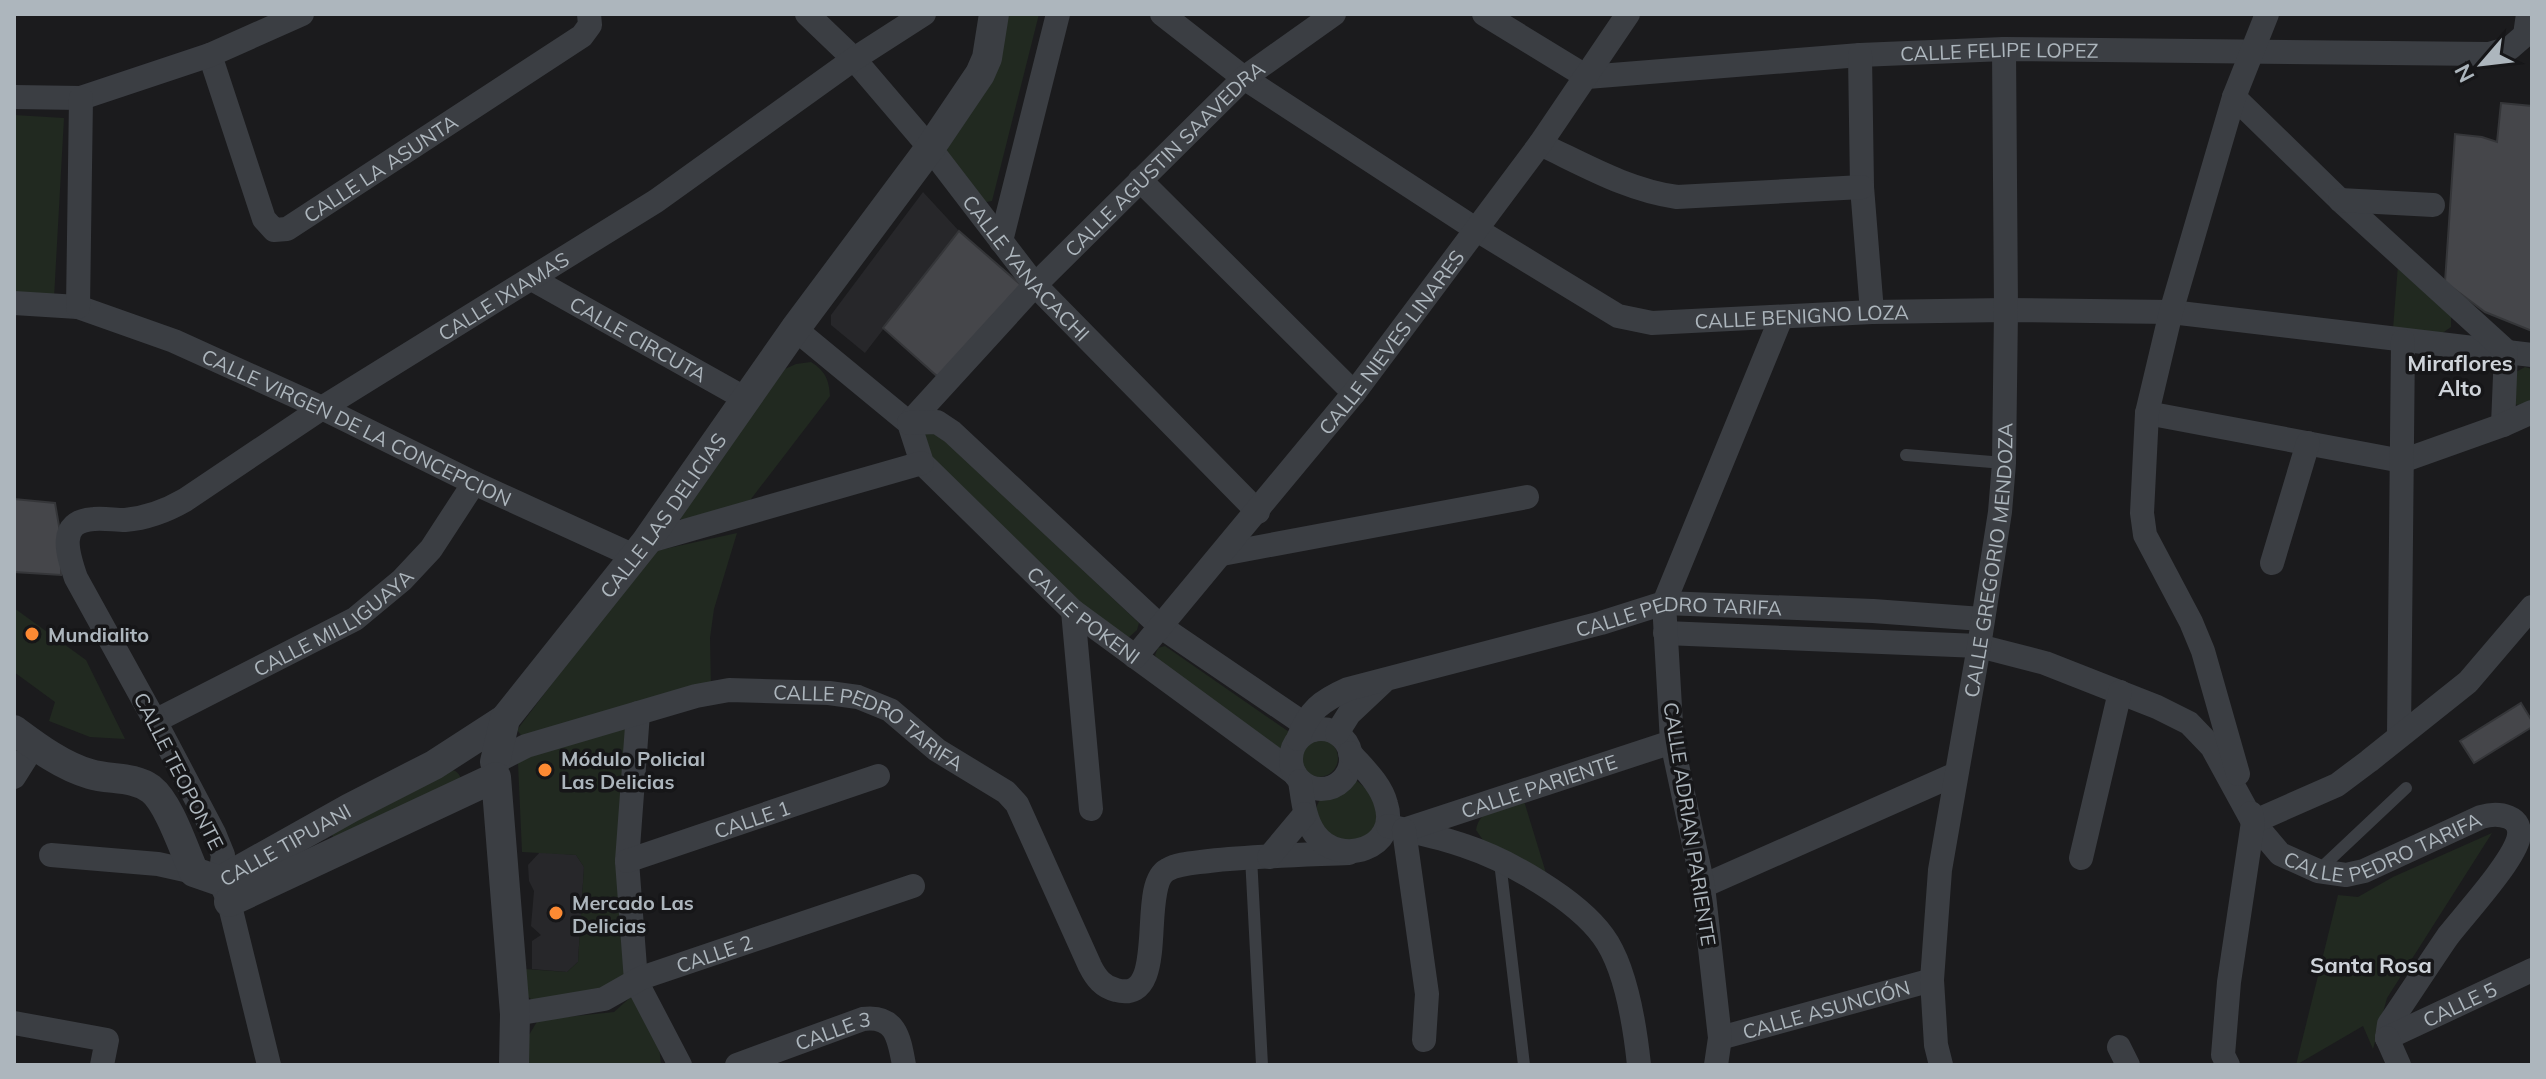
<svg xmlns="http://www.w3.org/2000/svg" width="2546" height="1079" font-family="Mulish,sans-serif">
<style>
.built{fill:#27272a}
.green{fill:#212920}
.building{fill:#45464a;stroke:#353639;stroke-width:2}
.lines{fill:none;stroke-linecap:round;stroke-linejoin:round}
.service{stroke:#3b3e43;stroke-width:12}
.minor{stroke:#3b3e43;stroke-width:24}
.tertiary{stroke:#3b3e43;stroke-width:30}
.poi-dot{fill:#fd8a33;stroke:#161618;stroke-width:3}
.labels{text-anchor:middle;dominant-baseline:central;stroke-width:7;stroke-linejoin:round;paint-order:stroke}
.street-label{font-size:20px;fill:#adb6bd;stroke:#161618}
.poi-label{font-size:20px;font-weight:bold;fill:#adb6bd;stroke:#161618;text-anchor:start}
.neighbourhood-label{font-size:22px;font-weight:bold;fill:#ced3d9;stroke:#161618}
</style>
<rect width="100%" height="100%" fill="#1b1b1d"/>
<path class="built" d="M923,192L959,231L865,353L831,325V315Z
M540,852L576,855L584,867L578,962L567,972L532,969V941L541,935L531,926L534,891L529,881L528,865Z"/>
<path class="green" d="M1008,14H1039L992,201L981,203L944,156Z
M14,115L64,118L54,298L14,295Z
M2398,265L2451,316V327L2441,334L2393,329Z
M811,362C825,371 829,379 830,396L748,503L681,521L680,513L785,369L796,364Z
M2525,367L2532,369V402L2524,406L2513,404L2516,372Z
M926,431H935L1139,623L1137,630L1128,638L1077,602L920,447Z
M737,533L714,609L710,638L711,687L524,739L517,730L651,552Z
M14,608L86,660L125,739L90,737L49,721L55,702L14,672Z
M1165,646L1292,734L1278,754L1159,661L1155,655L1158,648Z
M633,725L643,729L648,738L628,869L645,958L609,987L535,1002L527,996L525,969L567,972L578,962L584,867L576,855L522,852L518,763L529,757Z
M1300 758a19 19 0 1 1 38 0a19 19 0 1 1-38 0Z
M447,769C457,770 460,773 462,783L339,841L332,836L335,829Z
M1354,779C1369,788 1385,812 1373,830C1369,835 1362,840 1357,844L1322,834L1316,808L1320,799C1336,798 1344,792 1354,779Z
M1524,801L1546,873L1485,843L1476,830C1480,807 1504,806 1524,801Z
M2492,833L2387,998L2373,1049L2363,1026L2296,1065L2338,895L2358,897L2393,877Z
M643,986L653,987L661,1065H529V1035L538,1020L614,1012Z"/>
<path class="building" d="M2501,103L2532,106V331L2485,312L2445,282L2455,134L2482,137L2497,142Z
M959,231L1021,285L938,377L883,328Z
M14,499L55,503L62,543L61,575L14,572Z
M2521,703L2532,721V727L2474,763L2460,741Z"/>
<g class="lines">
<path class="service" d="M1906,455L2004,463
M1251,857L1262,1065
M1500,862L1524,1065
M2320,869L2406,788"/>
<g class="minor">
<path id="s1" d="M807,14L854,59L930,148L1035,285L1258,512"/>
<path id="s2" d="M1162,14L1244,78L1477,230L1618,316L1652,323L1872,312L2006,310L2171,312L2532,355"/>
<path id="s3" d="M1484,14L1587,77L1860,55L2004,49L2489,54L2510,48L2525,35L2528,14"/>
<path id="s4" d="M210,55L264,219L274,230L287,229L582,36L590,25L589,14"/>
<path d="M1860,55L1862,187L1872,312"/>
<path d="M14,97L81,98L210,55L302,14"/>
<path d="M2234,97L2340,200L2506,351L2503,425"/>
<path d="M1540,144C1585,165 1627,190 1677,197L1862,187"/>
<path d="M1140,180L1354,393"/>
<path d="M2340,200L2433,205"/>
<path d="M1001,241L1058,14"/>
<path id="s5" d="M532,279L746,399"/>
<path id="s6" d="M14,303L78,307L174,341L322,408L474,483L634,556"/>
<path d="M78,307L81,98"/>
<path id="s7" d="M795,329L909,423L922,463L1073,611L1294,773"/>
<path d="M2147,413L2402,461L2503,425L2532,412"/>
<path id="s8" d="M909,423L1035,285L1244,78L1334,14"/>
<path d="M909,423L937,422L952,432L1160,626L1313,730"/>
<path d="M646,542L922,463"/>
<path d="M1222,554L1527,497"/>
<path d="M2272,563L2308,443"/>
<path d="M1073,611L1091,809"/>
<path id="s9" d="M1665,633L1979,646L2045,663L2157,707L2189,723L2212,747L2253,822L2280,854L2318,871L2346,875L2364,871L2481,817C2498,812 2525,815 2518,840C2510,865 2466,913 2448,936C2428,965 2409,995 2389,1024L2387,1038"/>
<path id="s10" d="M1135,657L1354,393L1540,144L1628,14"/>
<path d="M638,713L627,861L636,981L680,1065"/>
<path id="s11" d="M155,721L355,619L402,580L431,549L474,483"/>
<circle cx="1321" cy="759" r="30"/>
<path d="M1337,733L1349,714L1383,682"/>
<path d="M2399,735L2403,341"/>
<path id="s12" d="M1298,739C1309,710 1321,701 1348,689L1601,623L1664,603L1873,611L1982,619"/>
<path id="s13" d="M496,773L495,762L526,746L696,696L729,690L829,693L858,697L890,710L937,750L1006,792L1017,804L1090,966C1096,978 1103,987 1116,990C1171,1005 1137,886 1167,870C1179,863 1195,863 1209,861C1255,856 1302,855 1349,853"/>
<path d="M2238,774L2203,651L2191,622L2145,535L2142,513L2147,413L2171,312L2234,97L2267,14"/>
<path d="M14,777L34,745"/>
<path d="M1300,781C1303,799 1304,819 1315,834C1340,868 1400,848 1386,804C1381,784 1363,768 1350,753"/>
<path d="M2253,822L2337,785L2369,761L2468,682L2532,607"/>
<path d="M1388,826C1413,832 1441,837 1465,846C1508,860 1576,899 1603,936C1626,967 1635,1027 1639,1065"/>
<path id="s14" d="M1404,830L1672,742"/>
<path d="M1404,830L1427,994L1424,1040"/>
<path d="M51,855L158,864L194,872"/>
<path d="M1269,857L1305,814"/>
<path d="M2081,858L2120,692"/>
<path id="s15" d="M627,861L878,776"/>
<path d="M1703,886L1956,774"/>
<path id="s16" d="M515,1014L604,999L641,978L913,886"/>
<path d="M14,1023L107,1040L102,1065"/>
<path id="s17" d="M1720,1038L1932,980"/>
<path id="s18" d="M2387,1038L2532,970"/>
<path d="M2387,1038L2399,1065"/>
<path d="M2119,1047L2128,1065"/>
<path id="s19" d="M269,1065L229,902L220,881L223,855L214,833L155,721L76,578C68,555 56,521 94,519C104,518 115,520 125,520C148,518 166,511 185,500L322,408L656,201L854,59L924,14"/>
<path id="s20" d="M737,1065L863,1019C896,1015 899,1038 904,1065"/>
<path d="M1716,1065L1720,1038L1703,886L1672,742L1664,603L1781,318"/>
<path id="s21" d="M1941,1065L1936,1045L1932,980L1940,870L1979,646L2000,512L2004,463L2006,310L2004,49"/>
<path d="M2228,1065L2223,1055L2229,982L2253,822L2251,813"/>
</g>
<g class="tertiary">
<path id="s22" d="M14,730C37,747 62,766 90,774C110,780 133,776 151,789C169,803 184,850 194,872L220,881L350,808L434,765L505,719"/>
<path id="s23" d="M495,762L505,719L646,542L795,329L930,148L980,74L987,58L994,14"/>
<path d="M229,902L496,777L515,1014L514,1065"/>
</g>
</g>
<g class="poi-dot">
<circle cx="32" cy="634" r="8"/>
<circle cx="545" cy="770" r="8"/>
<circle cx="556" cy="913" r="8"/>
</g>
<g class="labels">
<g class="street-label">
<text stroke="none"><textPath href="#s3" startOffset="534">CALLE FELIPE LOPEZ</textPath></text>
<text stroke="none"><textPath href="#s8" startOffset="368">CALLE AGUSTIN SAAVEDRA</textPath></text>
<text stroke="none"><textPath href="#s4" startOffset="312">CALLE LA ASUNTA</textPath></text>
<text stroke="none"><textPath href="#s1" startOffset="336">CALLE YANACACHI</textPath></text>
<text stroke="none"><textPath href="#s19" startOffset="1080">CALLE IXIAMAS</textPath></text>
<text stroke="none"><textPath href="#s2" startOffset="732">CALLE BENIGNO LOZA</textPath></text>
<text stroke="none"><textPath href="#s5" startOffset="122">CALLE CIRCUTA</textPath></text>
<text stroke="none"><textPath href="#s10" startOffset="406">CALLE NIEVES LINARES</textPath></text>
<text stroke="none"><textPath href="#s6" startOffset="368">CALLE VIRGEN DE LA CONCEPCION</textPath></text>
<text stroke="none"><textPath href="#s23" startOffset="302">CALLE LAS DELICIAS</textPath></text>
<text stroke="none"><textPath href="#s21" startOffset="510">CALLE GREGORIO MENDOZA</textPath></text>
<text stroke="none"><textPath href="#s7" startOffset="412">CALLE POKENI</textPath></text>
<text stroke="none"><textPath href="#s11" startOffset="204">CALLE MILLIGUAYA</textPath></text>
<text stroke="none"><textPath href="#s12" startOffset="414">CALLE PEDRO TARIFA</textPath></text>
<text stroke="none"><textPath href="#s13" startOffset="406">CALLE PEDRO TARIFA</textPath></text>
<text transform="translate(179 771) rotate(63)">CALLE TEOPONTE</text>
<text stroke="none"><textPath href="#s14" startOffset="142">CALLE PARIENTE</textPath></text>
<text stroke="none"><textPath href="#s15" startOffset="132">CALLE 1</textPath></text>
<text transform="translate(1690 824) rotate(81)">CALLE ADRIAN PARIENTE</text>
<text stroke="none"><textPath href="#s9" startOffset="810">CALLE PEDRO TARIFA</textPath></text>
<text stroke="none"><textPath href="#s22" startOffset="348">CALLE TIPUANI</textPath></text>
<text stroke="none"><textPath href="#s16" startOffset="210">CALLE 2</textPath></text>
<text stroke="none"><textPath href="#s18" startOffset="80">CALLE 5</textPath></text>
<text stroke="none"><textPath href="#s17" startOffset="110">CALLE ASUNCIÓN</textPath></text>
<text stroke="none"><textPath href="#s20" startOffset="102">CALLE 3</textPath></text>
</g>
<g class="poi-label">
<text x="48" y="634">Mundialito</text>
<text x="561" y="758">Módulo Policial<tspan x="561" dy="23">Las Delicias</tspan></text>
<text x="572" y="902">Mercado Las<tspan x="572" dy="23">Delicias</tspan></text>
</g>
<g class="neighbourhood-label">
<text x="2460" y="363">Miraflores<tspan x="2460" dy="25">Alto</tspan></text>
<text x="2371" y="965">Santa Rosa</text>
</g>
</g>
<rect width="2546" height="1079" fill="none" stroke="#adb6bd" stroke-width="32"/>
<g transform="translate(2482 64) rotate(242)" stroke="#161618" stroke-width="6" paint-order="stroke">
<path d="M0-6L14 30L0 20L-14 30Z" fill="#adb6bd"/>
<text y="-12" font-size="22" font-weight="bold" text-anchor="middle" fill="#adb6bd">N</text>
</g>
</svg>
